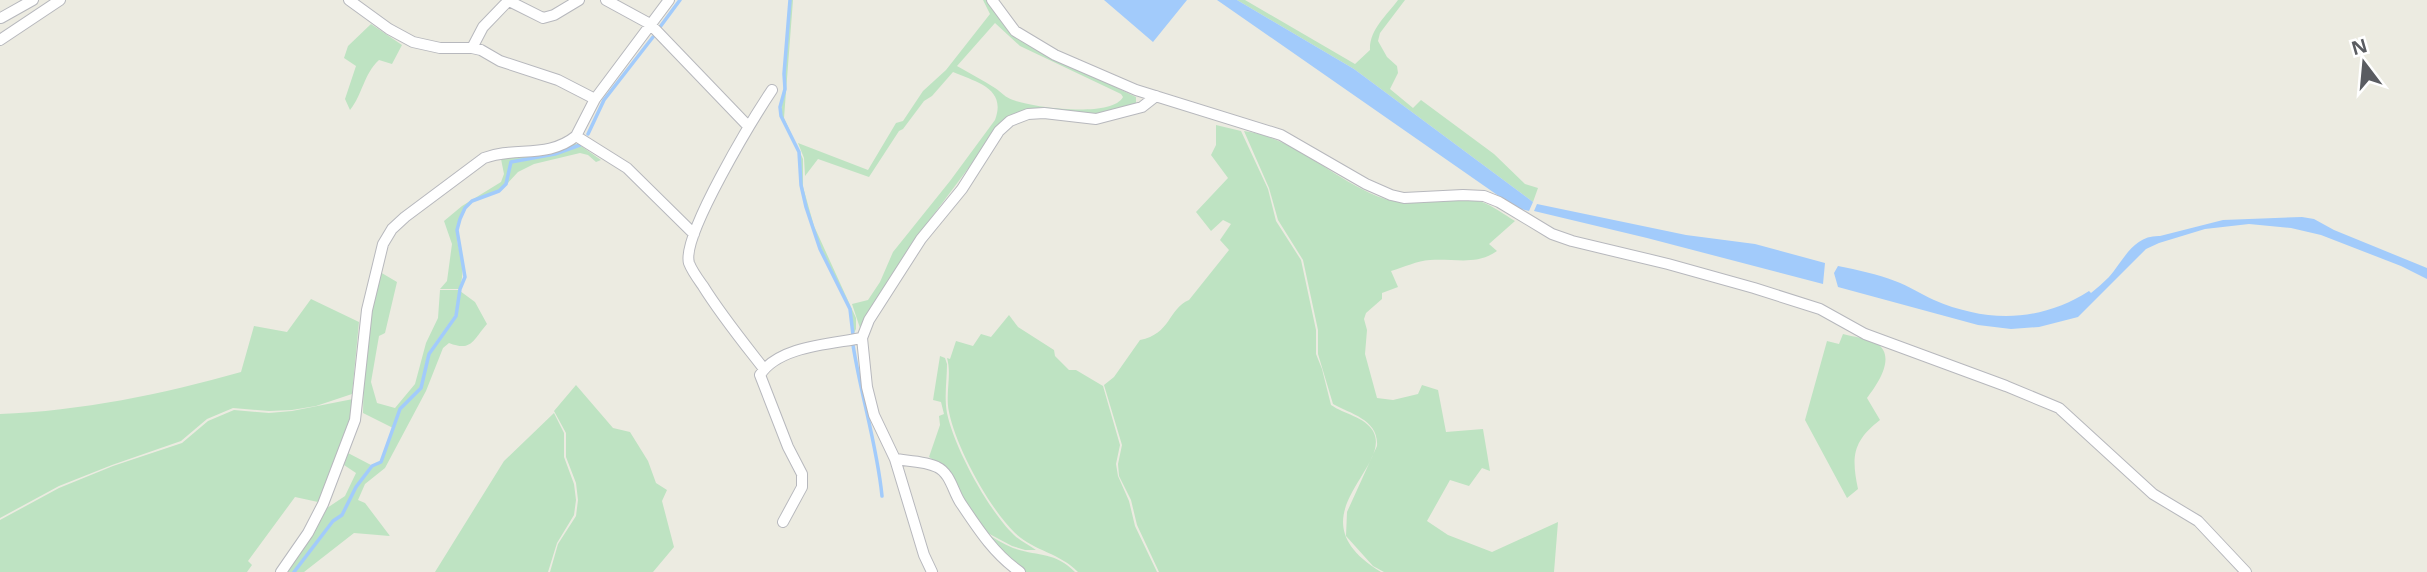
<svg xmlns="http://www.w3.org/2000/svg" width="2427" height="572" font-family="'Noto Sans',sans-serif">
<style>
.green{fill:#bee3c2;fill-rule:evenodd}
.water{fill:#a2cbfb}
.lines{fill:none;stroke-linecap:round;stroke-linejoin:round}
.stream{stroke:#a2cbfb;stroke-width:3.5}
.minor-casing{stroke:#b7b8bd;stroke-width:12}
.minor{stroke:#fff;stroke-width:10}
</style>
<rect width="100%" height="100%" fill="#ecebe1"/>
<path class="green" d="M791,0H793L784,118L803,159V187L814,226L856,318V329L854,333L851,309L821,248L806,207L802,184L800,152L781,116Z
M983,0H988C1000,21 1014,35 1034,48L1136,97V105L1111,113L1013,115L1006,118L916,238L860,328L852,304L868,300L880,282L893,252L950,181L995,120C1007,88 976,82 953,72L932,96L924,101L903,129L899,131L869,177L818,159L805,176L804,158L798,143L868,170L896,123L903,121L923,91L946,70L990,14ZM995,23L1020,46L1121,94L1123,97C1112,118 1034,108 1013,100C1006,98 1001,92 995,88C983,80 969,73 957,66Z
M1237,0H1245L1355,64L1370,50C1369,30 1387,15 1398,0H1405L1380,33L1378,41L1387,57L1397,66L1398,73L1390,89L1413,108L1421,100L1494,154L1525,184L1538,188L1533,202L1354,69Z
M371,24L402,45L392,64L379,60C363,75 363,94 350,110L345,99L356,66L344,58L348,46Z
M1216,125L1241,131L1268,189L1276,221L1301,260L1316,330V354L1322,369L1331,405C1344,414 1365,417 1373,431C1394,468 1290,517 1381,572H1159L1137,525L1131,500L1119,476L1118,464L1122,445L1104,385L1114,377L1140,340C1171,334 1168,309 1189,300L1229,250L1220,240L1231,224L1223,220L1211,231L1196,212L1228,178L1211,155L1216,145Z
M1244,131C1297,138 1335,182 1385,199C1416,209 1451,193 1482,202C1493,206 1505,215 1515,221L1489,244L1497,251C1476,266 1454,258 1430,260C1417,261 1404,267 1391,271L1398,287L1382,293V299L1366,313L1364,319L1367,330L1365,354L1377,398L1393,400L1418,394L1422,385L1438,390L1446,432L1483,429L1490,471L1482,468L1469,486L1450,480L1427,521L1448,535L1492,552L1558,522L1554,572H1384L1373,566L1346,536L1347,512L1377,446C1379,420 1351,414 1333,404L1318,354V330L1303,260L1278,220L1269,188Z
M573,144H580L555,154L511,162C508,168 508,177 505,183C497,200 469,191 459,219C450,243 470,262 459,289H440L447,281L452,244L444,221L462,206L501,182L504,174L501,159Z
M581,146L601,160L596,162L588,155L580,153L534,164L518,172L506,185L512,163L555,155Z
M380,272L397,282L385,333L379,336L371,382L377,403L395,408L415,384L426,343L438,318L440,290H459L455,315L428,353L420,387L400,409L393,428L363,413L364,364L368,324Z
M460,291L475,302L487,324C473,340 472,352 449,343L443,348L426,391L385,468L365,484L358,500L365,503L390,536L354,533L304,572H295L334,522L343,515L357,487L372,467L382,462L401,410L421,388L429,354L457,316Z
M311,299L359,322L352,394L316,406L292,410L269,411L233,408L207,419L181,441L112,465L59,486L0,518V414C81,411 163,394 241,372L254,326L287,332Z
M1009,315L1018,327L1054,350L1055,356L1069,370H1076L1103,386L1120,445L1116,464L1118,476L1129,501L1135,526L1157,572H1078C1060,553 1034,551 1015,533C989,508 956,447 949,412C945,394 952,375 947,358L950,359L956,341L973,346L981,334L991,337Z
M1843,334C1853,337 1867,338 1876,343C1898,356 1876,386 1867,398L1880,420C1853,441 1851,456 1858,489L1847,498L1805,420L1827,341L1839,344Z
M940,356L945,358L947,364C947,380 944,397 947,413C954,447 988,510 1014,535C1020,541 1029,545 1036,550H1025L1012,546L982,530L941,465L929,457L940,425L939,416L944,414L941,402L933,400Z
M576,385L613,428L630,432L648,461L656,483L667,490L662,501L674,547L653,572H550L558,544L576,516L578,500L576,483L566,457V433L554,411Z
M353,399L351,416L318,502L295,497L248,561L252,565L247,572H0V520L59,488L113,466L182,443L208,421L234,410L269,413L292,411Z
M554,413L564,433V457L574,484L576,500L574,515L557,543L548,572H435L504,461Z
M348,453L371,465L355,487L341,514L333,521L293,572H282L301,544L312,537L327,508L345,496L356,473L344,465Z
M983,532C993,537 1003,544 1013,548C1038,557 1054,551 1075,572H1023Z"/>
<path class="water" d="M1104,0H1187L1153,42Z
M1217,0H1237L1354,69L1533,202L1529,211L1516,208Z
M1537,204L1686,235L1755,244L1825,263L1823,284L1647,238L1534,211Z
M2302,217L2314,219L2334,230L2427,268V279L2401,266L2321,235L2291,228L2249,224L2205,229L2159,243L2146,249L2078,317L2039,327L2011,329L1978,325L1838,287L1834,273L1838,266C1858,270 1877,274 1895,281C1909,286 1921,294 1934,300C1987,323 2041,322 2089,291L2091,293C2097,288 2103,283 2109,277C2124,260 2133,235 2160,236L2223,220Z"/>
<g class="lines">
<path class="stream" d="M790,0L784,74L785,89L780,107L781,116L799,152L801,185L806,207L820,249L850,309L853,335
M660,27L680,0
M588,134L604,100L653,37
M853,345C861,396 877,445 882,496
M294,572L333,521L342,515L356,487L372,466L381,462L400,409L421,388L429,354L456,316L460,289L465,277L457,230L460,219L465,208L472,201L499,191L506,184L511,162L555,154L580,145"/>
<defs>
<path id="minor" d="M349,0L389,29L413,42L440,48H472L481,50L500,61L558,80L595,99
M507,0L543,18L554,15L579,0
M606,0L650,24L748,126
M992,0L1015,31L1055,55L1136,90L1281,135L1366,184L1391,195L1404,198L1463,195L1484,196L1499,202L1552,234L1572,241L1668,264L1754,288L1820,309L1865,334L2006,386L2059,408L2153,494L2198,521L2246,572
M1,18L33,0
M0,40L60,0
M472,48L483,27L508,1
M576,136L627,168L694,234
M764,369C743,342 721,315 703,286C698,279 692,271 689,263C681,236 754,117 772,90
M895,459C907,461 926,461 937,467C950,473 953,491 960,502C978,529 994,554 1020,572
M783,522L802,487V474L788,447L760,375C778,346 831,344 862,338
M281,572L308,533L323,504L355,420L367,310L383,244L392,229L405,217L484,158C515,146 548,159 576,136L595,99L669,0
M932,572L924,555L895,459L874,415L867,387L862,338L869,320L921,239L962,189L999,131L1010,121L1028,114L1044,113L1096,119L1142,107L1156,96"/>
</defs>
<use href="#minor" class="minor-casing"/>
<use href="#minor" class="minor"/>
</g>
<g transform="translate(2364 63) rotate(344)" stroke="#ffffff" stroke-width="5" paint-order="stroke">
<path d="M0-5L12 26L0 18L-12 26Z" fill="#5a5c61"/>
<text y="-10" font-size="19" font-weight="bold" text-anchor="middle" fill="#5a5c61">N</text>
</g>
</svg>
